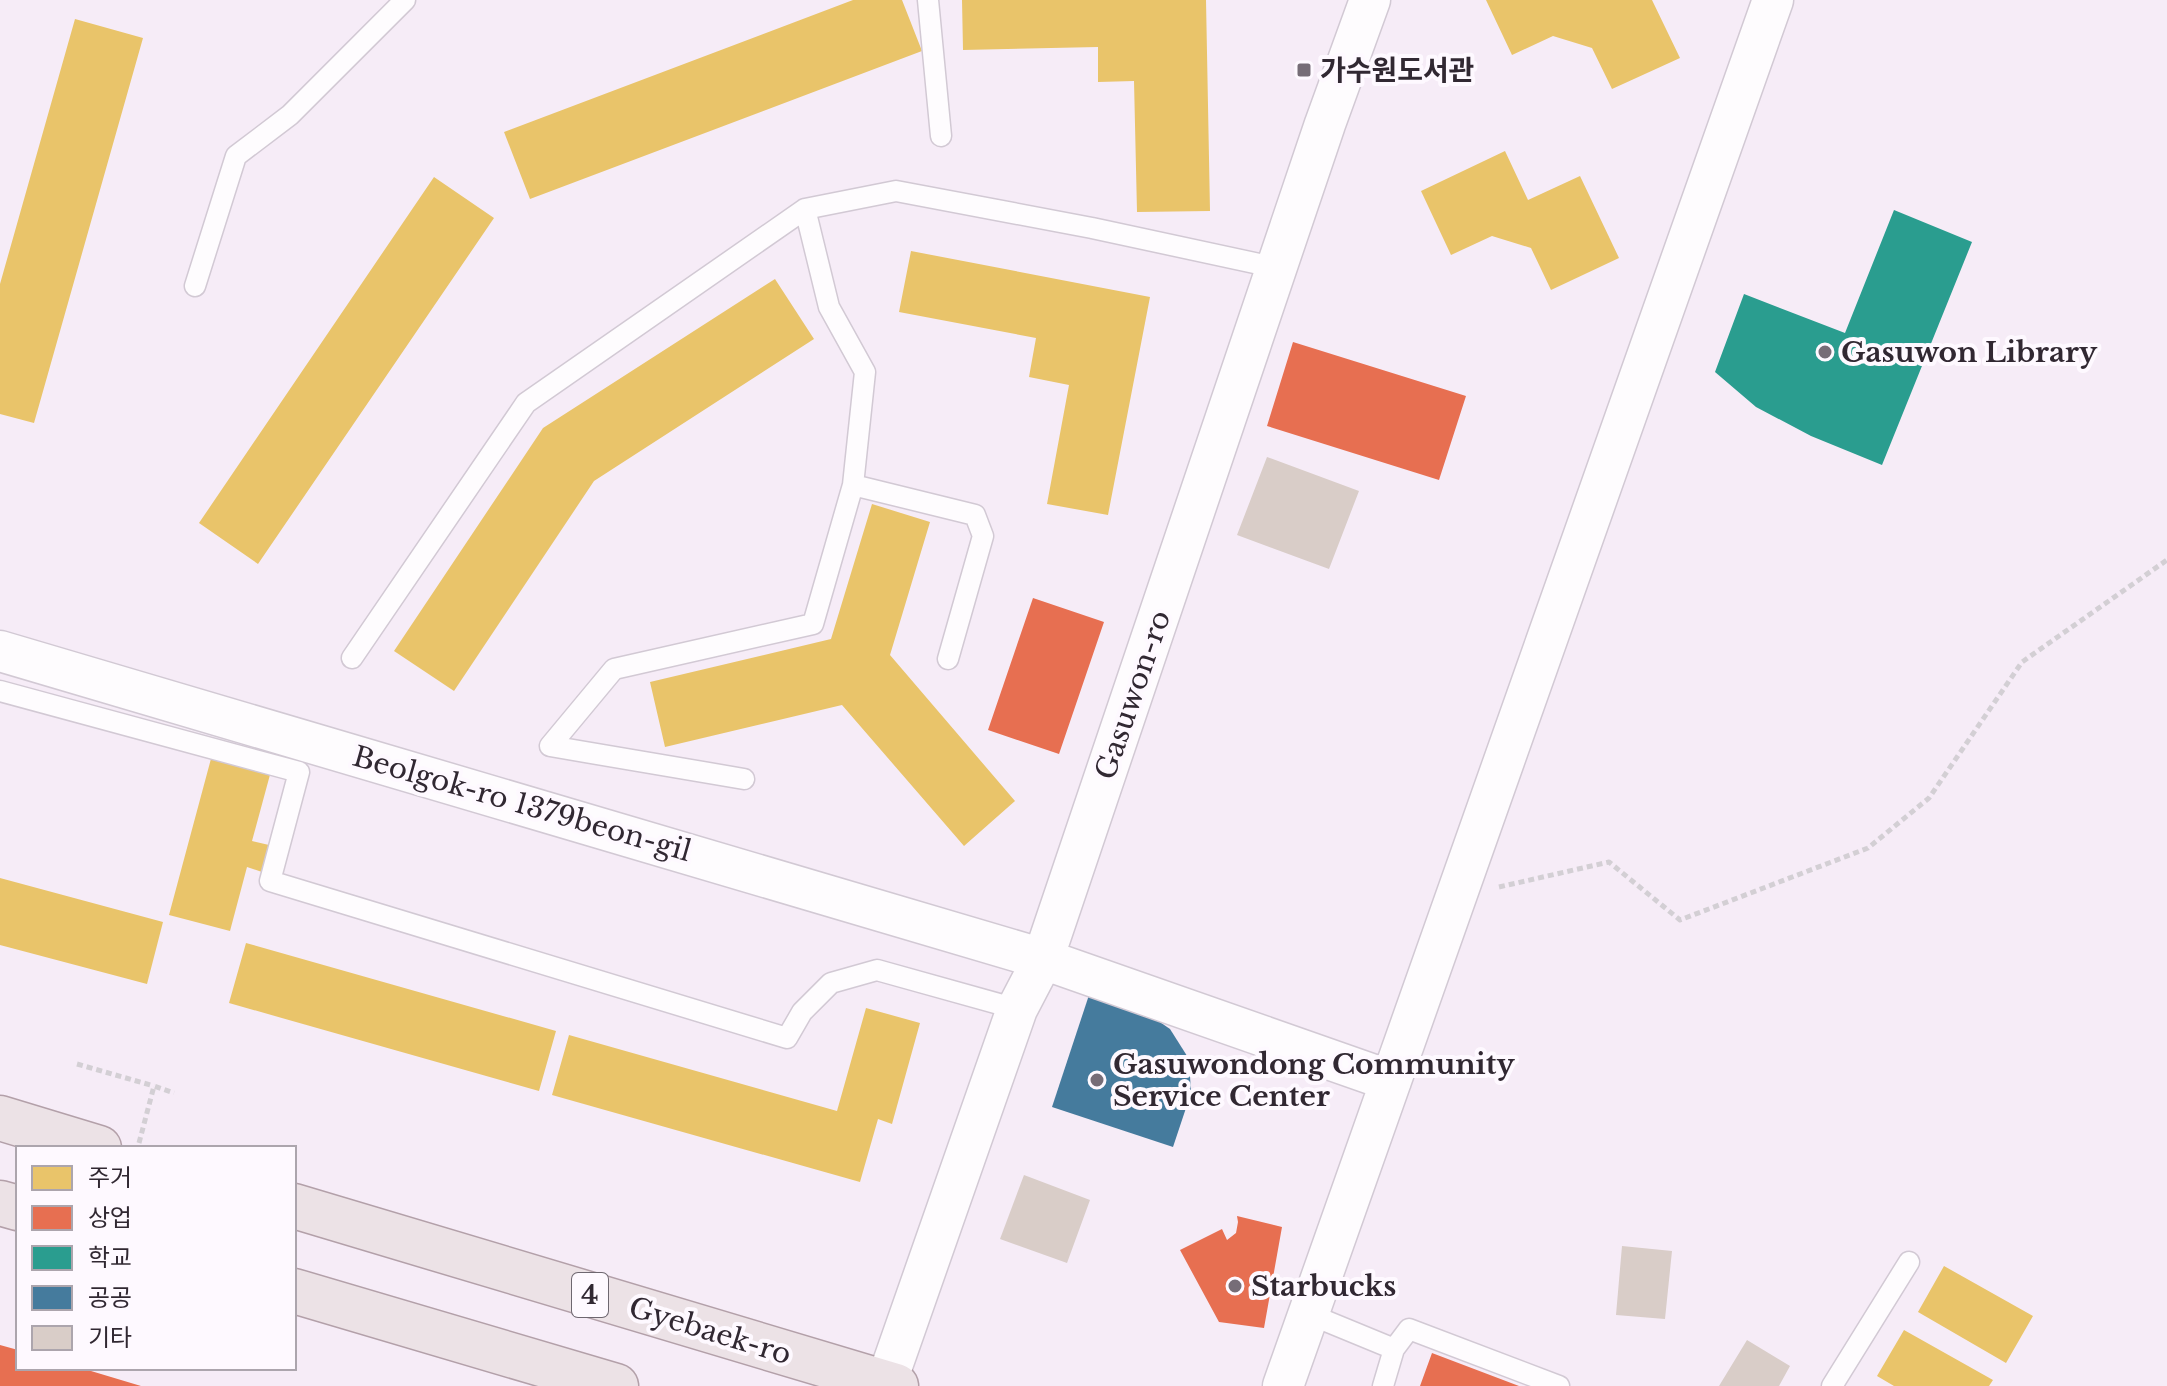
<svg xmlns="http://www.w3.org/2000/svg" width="2167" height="1386" font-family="'Libre Baskerville','Noto Sans KR',serif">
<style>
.homes{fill:#e9c46a}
.shops{fill:#e76f51}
.schools{fill:#2a9d8f}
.public{fill:#457b9d}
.building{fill:#d9cdc8}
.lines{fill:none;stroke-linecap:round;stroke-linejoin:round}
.lane-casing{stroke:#d2c9d4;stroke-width:23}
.street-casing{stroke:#d2c9d4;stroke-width:43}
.primary-casing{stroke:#b3a0a9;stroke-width:47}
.path{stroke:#d3cfd4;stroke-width:5;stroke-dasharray:6 4;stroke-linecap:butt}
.lane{stroke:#fefcfe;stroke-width:20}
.street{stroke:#fefcfe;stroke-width:40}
.primary{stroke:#ece2e6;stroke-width:44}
.poi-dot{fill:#766d77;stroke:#fef9ff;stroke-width:3}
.labels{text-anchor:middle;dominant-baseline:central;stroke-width:8;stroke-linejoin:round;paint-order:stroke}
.shield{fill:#fef9ff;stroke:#6e6770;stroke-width:2}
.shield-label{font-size:26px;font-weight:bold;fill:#312832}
.poi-label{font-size:28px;font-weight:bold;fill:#312832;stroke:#fef9ff;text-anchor:start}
.street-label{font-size:28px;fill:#312832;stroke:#fef9ff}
</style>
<rect width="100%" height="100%" fill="#f6ecf7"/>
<path class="homes" d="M853,0H902L922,51L530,199L504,132Z
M962,0H1206L1210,211L1137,212L1134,81L1098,82V47L963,50Z
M1486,0H1652L1680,58L1612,89L1592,48L1553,36L1512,55Z
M75,19L143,38L34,423L0,414V284Z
M1505,151L1528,200L1580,176L1619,258L1551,290L1531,248L1492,236L1451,255L1421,191Z
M434,177L494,218L258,564L199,523Z
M911,251L1150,297L1108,515L1047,504L1069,385L1029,377L1036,338L899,312Z
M775,279L814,339L594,481L454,691L394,651L543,428Z
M872,504L930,522L890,655L1015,801L964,846L842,705L665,747L650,682L831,639Z
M212,755L271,771L252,841L269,845L262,872L247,867L230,931L169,915Z
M0,878L163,922L147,984L0,945Z
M246,943L556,1031L539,1091L229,1003Z
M866,1008L920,1023L892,1124L878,1119L860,1182L552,1095L569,1035L837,1111Z
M1944,1266L2033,1316L2006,1363L1918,1312Z
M1904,1330L1993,1380L1989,1386H1894L1877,1376Z"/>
<path class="shops" d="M1293,342L1466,396L1439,480L1267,426Z
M1033,598L1104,622L1059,754L988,730Z
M1237,1216L1282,1227L1264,1328L1219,1322L1180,1250L1222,1229L1227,1240L1236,1233L1238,1222Z
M0,1345L18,1350V1368H81L141,1386H0Z
M1432,1353L1519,1386H1420Z"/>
<path class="schools" d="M1894,210L1972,242L1882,465L1811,436L1756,407L1715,372L1744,294L1845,333Z"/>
<path class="public" d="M1090,992L1141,1009L1170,1029L1189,1059L1191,1093L1173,1147L1052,1107Z"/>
<path class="building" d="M1267,457L1359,491L1329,569L1237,535Z
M1024,1175L1090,1200L1067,1263L1000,1239Z
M1622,1246L1672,1251L1665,1319L1616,1315Z
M1747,1340L1790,1366L1779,1386H1719Z"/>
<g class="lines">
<defs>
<path id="lane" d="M928,0L941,136
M195,286L236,156L290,115L405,0
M853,485L975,515L983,536L948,659
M352,658L526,403L805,209L896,191L1092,228L1278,268
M0,691L299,772L270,881L787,1038L802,1012L831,983L877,970L1017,1009
M744,779L550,746L614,669L813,624L853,485L865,372L829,307L805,209
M1309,1314L1394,1349
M1383,1386L1394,1349L1409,1329L1559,1386
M1832,1386L1909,1262"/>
<path id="street" d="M0,651L1043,959L1391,1081
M885,1386L1017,1009L1043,959L1325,124L1370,0
M1283,1386L1773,0"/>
<path id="primary" d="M0,1118L99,1148
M0,1203L18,1208
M294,1206L896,1386
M294,1291L616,1386"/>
</defs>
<use href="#lane" class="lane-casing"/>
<use href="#street" class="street-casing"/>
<use href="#primary" class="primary-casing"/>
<path class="path" d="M1499,887L1609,862L1680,920L1868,848L1929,798L2022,662L2167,560
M77,1064L154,1086
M139,1143L154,1086L174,1093"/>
<use href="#lane" class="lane"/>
<use href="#street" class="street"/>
<use href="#primary" class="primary"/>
</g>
<g class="poi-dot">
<rect x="1296" y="62" width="16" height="16" rx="4"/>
<circle cx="1825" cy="352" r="8"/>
<circle cx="1097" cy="1080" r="8"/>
<circle cx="1235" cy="1286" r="8"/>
</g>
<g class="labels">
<rect class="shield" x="572" y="1273" width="36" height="44" rx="6"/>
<g class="shield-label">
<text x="590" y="1295">4</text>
</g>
<g class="poi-label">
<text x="1320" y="70">가수원도서관</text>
<text x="1841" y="352">Gasuwon Library</text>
<text x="1113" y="1064">Gasuwondong Community<tspan x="1113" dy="32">Service Center</tspan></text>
<text x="1251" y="1286">Starbucks</text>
</g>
<g class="street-label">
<text transform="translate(1133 695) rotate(-71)">Gasuwon-ro</text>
<text transform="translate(522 804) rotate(16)">Beolgok-ro 1379beon-gil</text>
<text transform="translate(710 1331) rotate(17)">Gyebaek-ro</text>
</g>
</g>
<rect x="16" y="1146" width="280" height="224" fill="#fef9ff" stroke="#aca5ad" stroke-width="2"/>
<rect x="32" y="1166" width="40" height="24" fill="#e9c46a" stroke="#aca5ad" stroke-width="2"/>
<text x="88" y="1186" font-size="24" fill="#312832">주거</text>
<rect x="32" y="1206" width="40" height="24" fill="#e76f51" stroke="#aca5ad" stroke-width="2"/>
<text x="88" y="1226" font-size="24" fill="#312832">상업</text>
<rect x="32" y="1246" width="40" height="24" fill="#2a9d8f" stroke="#aca5ad" stroke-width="2"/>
<text x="88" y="1266" font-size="24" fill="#312832">학교</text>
<rect x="32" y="1286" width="40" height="24" fill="#457b9d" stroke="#aca5ad" stroke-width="2"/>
<text x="88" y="1306" font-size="24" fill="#312832">공공</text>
<rect x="32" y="1326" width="40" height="24" fill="#d9cdc8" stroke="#aca5ad" stroke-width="2"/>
<text x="88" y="1346" font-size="24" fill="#312832">기타</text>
</svg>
